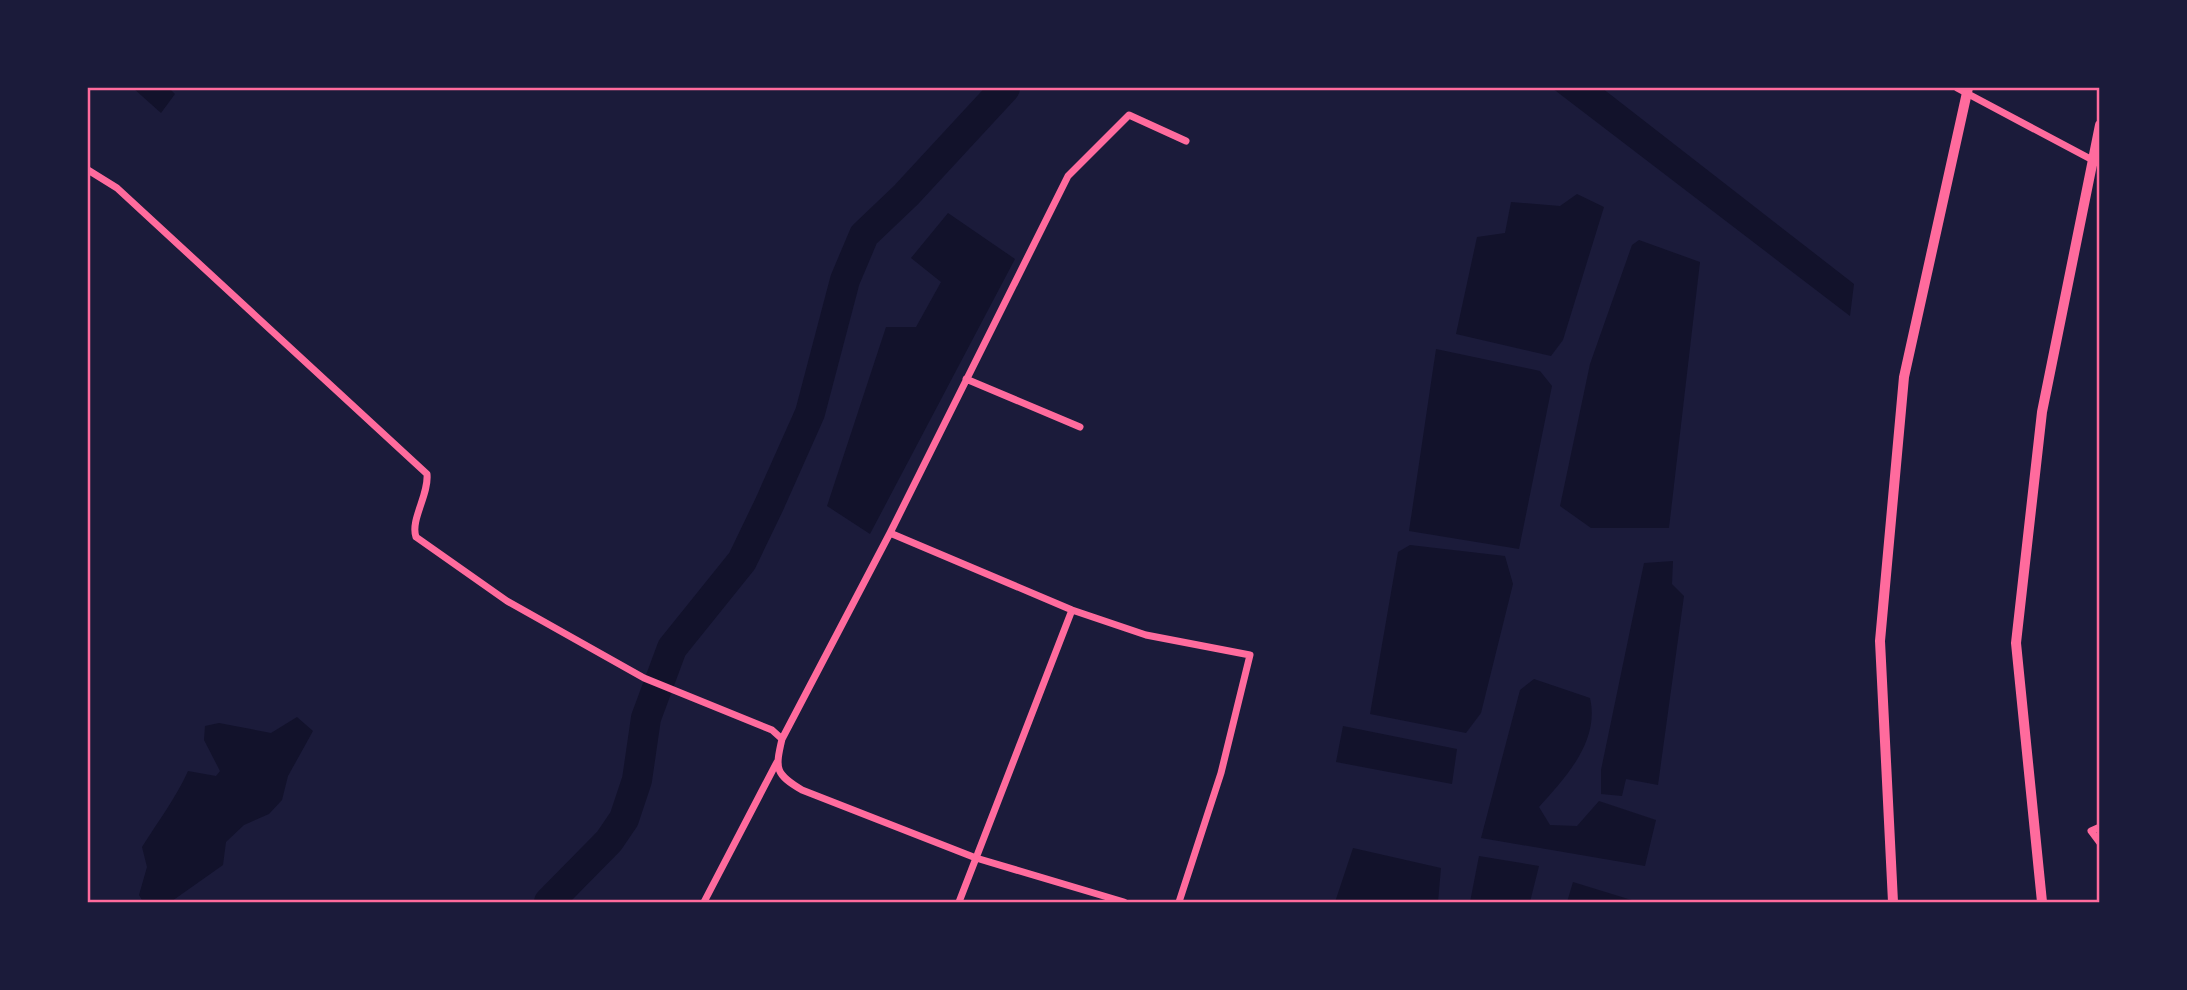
<svg xmlns="http://www.w3.org/2000/svg" width="2187" height="990" font-family="'Public Sans',sans-serif">
<style>
.water{fill:#12122b}
.lines{fill:none;stroke-linecap:round;stroke-linejoin:round}
.river{stroke:#12122b;stroke-width:30}
.minor{stroke:#ff6b9d;stroke-width:7}
.primary{stroke:#ff6b9d;stroke-width:10}
.neatline{fill:none;stroke:#ff6b9d;stroke-width:2.5}
</style>
<rect width="100%" height="100%" fill="#1b1b3a"/>
<path class="water" d="M133,88H169L175,94L161,113Z
M1552,88H1602L1854,284L1850,316Z
M1577,194L1604,207L1563,340L1551,356L1456,334L1477,237L1505,233L1511,202L1560,206Z
M948,213L1015,259L870,534L827,506L886,327H916L941,282L911,258Z
M1639,240L1700,262L1669,528H1591L1560,506L1590,364L1632,245Z
M1436,349L1540,371L1552,386L1519,549L1409,531Z
M1410,545L1505,556L1513,584L1481,713L1466,733L1370,714L1398,552Z
M1673,561L1672,584L1684,596L1658,785L1626,779L1622,796L1601,794V770L1644,563Z
M1534,679L1590,698C1600,741 1566,777 1539,807L1550,825L1577,826L1599,801L1656,820L1645,866L1481,838L1520,690Z
M297,717L313,731L288,776L282,800L269,814L244,825L226,842L223,865L172,901L143,902L139,895L147,867L142,847C158,821 176,798 188,771L216,776L220,771L204,740L205,726L219,723L271,733Z
M1343,726L1457,749L1452,784L1336,762Z
M1353,848L1441,868L1438,902H1335Z
M1479,856L1539,866L1530,902H1470Z
M1573,882L1638,902H1567Z"/>
<g class="lines">
<path class="river" d="M549,902L609,841L624,819L637,780L646,718L672,648L742,561L769,505L810,413L845,280L864,235L906,195L1005,88"/>
<path class="minor" d="M1957,88L2100,164
M88,170L117,188L427,474C429,495 410,520 416,537L507,601L644,678L772,730L782,739C775,769 775,774 802,790L976,858L1124,902
M966,379L1080,427
M890,533L1072,610L1146,635L1250,655L1221,773L1179,902
M782,739L890,533L1068,176L1129,115L1186,141
M2100,827L2091,831L2100,843
M704,902L777,762
M959,902L1072,610"/>
<path class="primary" d="M1893,902L1880,641L1904,377L1968,88
M2042,902L2016,643L2042,412L2100,125"/>
</g>
<rect width="2187" height="990" fill="none" stroke="#1b1b3a" stroke-width="178"/>
<rect x="89" y="89" width="2009" height="812" class="neatline"/>
</svg>
